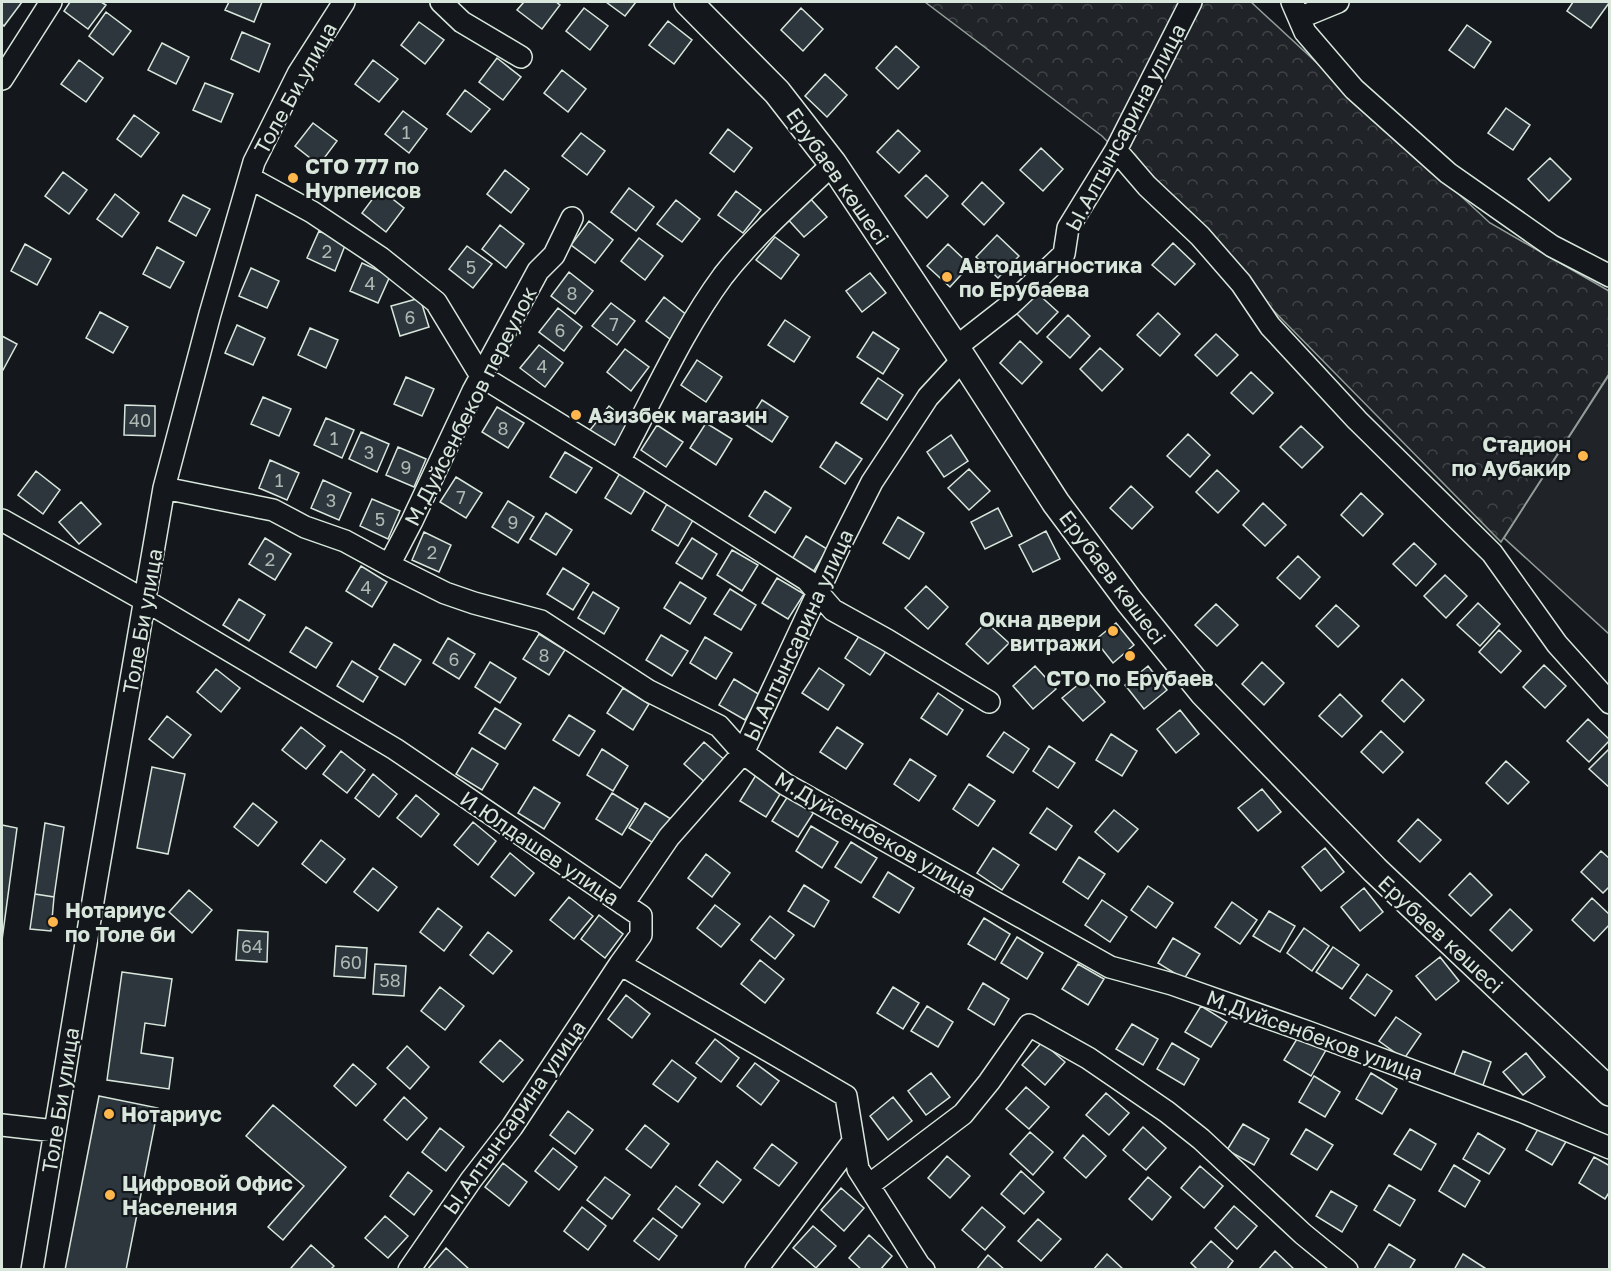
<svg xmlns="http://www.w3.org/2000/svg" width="1611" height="1271" font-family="'Golos Text',sans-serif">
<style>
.grass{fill:#202428;stroke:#939e99;stroke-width:1.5}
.park{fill:url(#park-crowns);stroke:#939e99;stroke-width:1.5}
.building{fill:#2c363c;stroke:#d8e6dc;stroke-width:1.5}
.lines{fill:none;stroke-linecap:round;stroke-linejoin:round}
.minor-casing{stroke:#d8e6dc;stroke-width:24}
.major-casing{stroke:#d8e6dc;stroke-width:30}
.minor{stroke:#14181c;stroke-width:21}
.major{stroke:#14181c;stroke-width:27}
.poi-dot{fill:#ffb74d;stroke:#14181c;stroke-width:2}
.labels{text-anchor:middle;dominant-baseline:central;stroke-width:4.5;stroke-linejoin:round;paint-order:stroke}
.number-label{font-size:18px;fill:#adbab4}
.street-label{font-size:21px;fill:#d8e6dc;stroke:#14181c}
.poi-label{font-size:21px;font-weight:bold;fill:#d8e6dc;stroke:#14181c;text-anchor:start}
</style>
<defs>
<pattern id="park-crowns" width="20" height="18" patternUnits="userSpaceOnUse" patternTransform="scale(1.5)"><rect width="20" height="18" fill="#202428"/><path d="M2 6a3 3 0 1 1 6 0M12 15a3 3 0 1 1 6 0" fill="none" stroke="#404447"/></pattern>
</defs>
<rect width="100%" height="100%" fill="#14181c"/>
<path class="grass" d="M1609,375V634L1504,538Z"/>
<path class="park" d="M925,2H1251L1490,223L1609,291V374L1501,542L1102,136Z"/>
<path class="building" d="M2,2H22L4,26L2,24Z
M70,2H101L106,5L88,29L64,11Z
M229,2H262L254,22L225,10Z
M524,2H556L560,5L542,29L517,10Z
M606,2H636L625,16Z
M1573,2H1607L1609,3L1591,28L1567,11Z
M584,8L608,26L590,50L566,31Z
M801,8L823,29L803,51L781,30Z
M106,12L131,31L113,55L89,36Z
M668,21L692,40L674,64L649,45Z
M419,22L444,40L425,64L401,45Z
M1467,25L1491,42L1474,68L1449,50Z
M242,32L270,44L259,72L231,59Z
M162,43L189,57L176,84L148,70Z
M896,46L919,67L898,89L876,68Z
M497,58L521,77L503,100L479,82Z
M79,60L103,78L86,102L61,84Z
M373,60L398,79L379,102L355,84Z
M562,70L586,89L568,112L544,93Z
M825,74L847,95L827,117L805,96Z
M205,83L233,94L221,122L193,110Z
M465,90L490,109L471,132L447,114Z
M1506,108L1530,125L1513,150L1488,133Z
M403,111L427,129L409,153L385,134Z
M134,115L159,133L141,157L117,139Z
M313,123L337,141L319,165L295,146Z
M728,129L752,148L734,172L710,153Z
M898,130L920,151L899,173L877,152Z
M581,133L605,151L587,175L562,156Z
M1041,148L1063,169L1043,191L1020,170Z
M1550,158L1571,179L1549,201L1528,179Z
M505,170L529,189L511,213L487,194Z
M63,172L87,190L69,214L45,196Z
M926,175L948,196L927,218L905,196Z
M982,182L1004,203L984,225L962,204Z
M629,188L654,207L636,231L611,212Z
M380,189L404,208L386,232L362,213Z
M736,191L761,210L743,233L718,215Z
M115,194L139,213L122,237L97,219Z
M183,195L210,209L196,236L169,221Z
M807,195L827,217L804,237L784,215Z
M676,200L700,219L682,242L657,224Z
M589,221L613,240L595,263L571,245Z
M500,225L524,244L506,268L482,249Z
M319,231L346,243L335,271L307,258Z
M997,235L1019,256L998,278L976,257Z
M775,237L799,255L781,279L756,260Z
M639,238L663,256L645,280L621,261Z
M1173,243L1195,264L1175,285L1152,265Z
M25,244L51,259L37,285L11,271Z
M948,244L970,265L950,287L927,266Z
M467,246L492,264L473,288L449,269Z
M157,247L184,262L170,288L143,274Z
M362,263L390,276L378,303L350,291Z
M251,268L279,281L267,308L239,296Z
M569,272L593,291L575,314L551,296Z
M870,273L886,293L862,312L846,291Z
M1035,291L1058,312L1037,334L1015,312Z
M664,297L688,316L670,339L646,321Z
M420,298L429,327L400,336L391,306Z
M611,303L635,321L617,345L592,326Z
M558,308L582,327L564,351L539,332Z
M100,312L128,327L113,353L86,338Z
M1158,313L1180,334L1160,356L1137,335Z
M1068,315L1090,336L1070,358L1047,337Z
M785,320L810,337L794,362L768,345Z
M237,325L265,338L253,365L225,353Z
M310,328L338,340L326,368L298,355Z
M873,332L899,349L883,374L857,357Z
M1216,334L1238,355L1217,376L1195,355Z
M2,336L17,344L3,370H2Z
M1020,341L1042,362L1022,384L1000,363Z
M539,345L563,363L545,387L520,368Z
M1100,348L1123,369L1102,391L1080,369Z
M625,349L649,367L631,391L607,372Z
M697,360L722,377L706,402L681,385Z
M1251,372L1273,393L1253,414L1231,393Z
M406,377L434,389L422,416L394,404Z
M878,378L903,395L887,420L861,403Z
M263,397L291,409L279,436L251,424Z
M762,400L788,417L772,442L746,425Z
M125,405L155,406V436L124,435Z
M609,406L633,425L615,448L590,430Z
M497,407L524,423L508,448L482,432Z
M326,418L354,430L342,458L314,445Z
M706,423L732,439L716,465L690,448Z
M657,425L683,442L666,467L641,450Z
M1301,426L1323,447L1302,468L1280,447Z
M361,432L389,444L377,472L349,459Z
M1188,434L1210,455L1190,477L1167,456Z
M951,435L968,461L944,477L927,452Z
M836,442L862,459L845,484L820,467Z
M398,447L426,459L414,487L386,475Z
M565,452L592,468L576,493L550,477Z
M270,460L299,473L287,500L259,488Z
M969,469L990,491L969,510L948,488Z
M1217,470L1239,491L1218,513L1196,492Z
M36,471L60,490L43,514L18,495Z
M620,473L646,489L631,514L605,498Z
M456,477L482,493L466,518L440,502Z
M323,480L351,493L339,520L311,508Z
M1131,486L1153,507L1132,529L1110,508Z
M765,491L791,508L775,533L749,516Z
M1361,493L1383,514L1363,536L1341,515Z
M372,499L400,511L388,539L360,526Z
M508,501L534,517L518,543L492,527Z
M81,502L101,524L79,544L59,522Z
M1263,503L1286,525L1265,546L1243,525Z
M667,504L693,520L678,546L652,530Z
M998,508L1012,536L985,549L971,522Z
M546,513L572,530L556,555L530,539Z
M898,517L924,533L909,559L883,543Z
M1046,531L1060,559L1033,572L1019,545Z
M424,532L451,545L439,572L412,560Z
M806,536L827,549L812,574L791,561Z
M265,538L291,554L275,580L249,564Z
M692,538L717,554L702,579L676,563Z
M1414,543L1436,564L1416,586L1393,564Z
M732,550L758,565L742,591L717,575Z
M1298,556L1320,577L1300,599L1277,578Z
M361,566L387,582L372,607L346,591Z
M563,568L589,584L573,610L547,594Z
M1445,575L1467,596L1446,618L1424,596Z
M777,578L804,594L788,619L762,603Z
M680,582L706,598L690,624L664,608Z
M926,586L948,607L928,629L905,608Z
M730,589L756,605L741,630L714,614Z
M593,592L619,608L604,634L578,618Z
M239,599L265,615L249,641L223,625Z
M1478,603L1500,624L1480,646L1457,625Z
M1216,604L1238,625L1217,646L1195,625Z
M1336,605L1359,626L1338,647L1316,626Z
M986,622L1009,643L988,664L966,644Z
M1116,623L1134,645L1113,663L1095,640Z
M306,627L332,643L316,668L290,652Z
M1499,630L1521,651L1501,673L1479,652Z
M861,633L887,650L870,675L845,658Z
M539,634L565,650L549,675L523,659Z
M661,635L688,651L672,676L646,660Z
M705,637L732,653L716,679L690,663Z
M448,638L475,654L459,679L433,663Z
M394,644L421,660L405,685L379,669Z
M352,661L378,677L363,702L337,686Z
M490,662L516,678L500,703L475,687Z
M1262,662L1284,683L1264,705L1242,684Z
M1544,665L1566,686L1545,708L1523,687Z
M1035,666L1056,689L1033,709L1013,686Z
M1148,666L1167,690L1144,709L1125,685Z
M819,668L844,685L828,710L802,693Z
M216,669L240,688L221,712L197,692Z
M734,679L760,695L745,720L719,705Z
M1085,679L1105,702L1083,721L1062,698Z
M1402,679L1424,700L1404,722L1382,701Z
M623,688L649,704L633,730L607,713Z
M938,693L963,710L947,735L921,718Z
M1340,694L1362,716L1342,737L1319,716Z
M495,708L521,724L505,749L479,733Z
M1180,710L1199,734L1176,753L1157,729Z
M569,715L595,731L579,756L553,740Z
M167,716L191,735L173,758L149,739Z
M1588,719L1610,740L1589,762L1567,741Z
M301,727L325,746L306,769L282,750Z
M837,727L863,744L846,769L820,752Z
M1381,731L1403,752L1383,773L1361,752Z
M1004,732L1029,749L1013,773L987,756Z
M1111,734L1137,751L1122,776L1096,760Z
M704,742L727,762L707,784L684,764Z
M1049,746L1075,763L1058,788L1033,771Z
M472,748L498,764L482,790L456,774Z
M1610,748V788L1589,769Z
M602,749L628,766L613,791L587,775Z
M341,751L365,770L347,793L323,774Z
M910,759L936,776L919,801L894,784Z
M1506,761L1529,782L1508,804L1486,783Z
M152,767L185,774L168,854L137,848Z
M373,774L397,794L379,817L355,798Z
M756,775L782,791L766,817L740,801Z
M969,784L995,801L978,826L953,809Z
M534,787L560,803L544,829L518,813Z
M1262,789L1281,812L1258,831L1238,808Z
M612,793L638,809L622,835L596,819Z
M416,795L439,814L421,837L397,818Z
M788,796L814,812L798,837L772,821Z
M253,803L277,822L258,846L234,827Z
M645,803L671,819L655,844L629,828Z
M1047,808L1072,826L1056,850L1030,833Z
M1114,810L1138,829L1118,852L1095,832Z
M1418,819L1441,840L1420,862L1398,841Z
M473,822L496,841L478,865L454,845Z
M45,823L64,827L54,897L35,894Z
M2,825L17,828L2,940Z
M811,826L838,842L822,868L796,851Z
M321,840L345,859L326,883L302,864Z
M851,842L877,858L861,883L835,867Z
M993,848L1019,865L1002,890L977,873Z
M1325,848L1344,872L1321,891L1302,867Z
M1601,851L1610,859V886L1603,893L1581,872Z
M510,853L534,873L515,896L491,877Z
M706,854L730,873L712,897L688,878Z
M1079,857L1105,874L1088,899L1063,882Z
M373,868L397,887L378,911L354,892Z
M888,872L914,888L899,913L873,897Z
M1470,873L1492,895L1471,916L1449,895Z
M804,885L829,901L814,927L788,911Z
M1148,886L1173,903L1156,928L1131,910Z
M1364,888L1383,912L1360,931L1341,907Z
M189,890L212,910L192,933L169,912Z
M35,894L54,897L51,931L30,929Z
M569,897L593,916L574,939L550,920Z
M1592,898L1610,915V924L1594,941L1572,920Z
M1102,900L1127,917L1110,942L1085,925Z
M1232,902L1257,920L1240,944L1215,927Z
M715,905L740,924L721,947L697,928Z
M438,908L462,927L444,951L420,932Z
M1510,909L1532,930L1512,951L1490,930Z
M1269,911L1295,926L1280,952L1253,936Z
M599,915L623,934L605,958L581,939Z
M770,916L794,935L775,959L751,940Z
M984,918L1010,934L995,960L968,944Z
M1304,928L1329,946L1312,971L1287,953Z
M238,930L268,932L267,962L236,960Z
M488,932L512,951L493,974L470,955Z
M1017,937L1043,953L1027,979L1001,963Z
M1173,938L1200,954L1184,979L1158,963Z
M336,946L367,948L365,978L334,976Z
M1333,947L1359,965L1342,989L1316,972Z
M1440,957L1459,981L1436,1000L1416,976Z
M760,960L784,979L765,1003L741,984Z
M375,964L406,966L404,996L373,994Z
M1078,964L1104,979L1088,1005L1062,989Z
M122,972L172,979L165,1026L145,1023L141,1053L173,1058L169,1089L107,1080Z
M1367,974L1392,991L1375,1016L1350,998Z
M983,983L1009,999L994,1025L968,1009Z
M440,987L464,1006L445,1030L421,1011Z
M893,987L919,1003L903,1029L877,1013Z
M626,995L650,1014L632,1038L608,1019Z
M927,1006L953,1022L938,1047L911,1031Z
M1201,1006L1227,1022L1211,1047L1185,1032Z
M1396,1017L1421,1034L1404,1059L1379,1041Z
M1132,1024L1158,1039L1143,1065L1116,1049Z
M1300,1034L1326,1050L1311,1076L1284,1060Z
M715,1039L739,1058L721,1082L696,1063Z
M500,1040L523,1060L503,1082L480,1062Z
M1042,1042L1065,1062L1045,1085L1022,1065Z
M1172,1043L1199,1059L1184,1085L1157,1069Z
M407,1046L429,1067L410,1089L387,1068Z
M1463,1051L1491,1062L1482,1088L1453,1077Z
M1526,1053L1545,1077L1523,1095L1503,1072Z
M672,1060L696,1078L678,1102L653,1084Z
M755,1063L779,1081L761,1105L737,1086Z
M353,1064L376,1084L356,1106L334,1086Z
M931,1073L950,1097L926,1115L908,1091Z
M1371,1073L1397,1089L1382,1114L1356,1099Z
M1314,1076L1340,1092L1325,1117L1299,1102Z
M1026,1087L1049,1107L1029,1129L1006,1109Z
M1106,1093L1129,1113L1109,1135L1086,1115Z
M99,1096L158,1108L126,1270H65Z
M404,1097L427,1118L407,1140L384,1120Z
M893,1097L912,1121L888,1140L870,1116Z
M273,1105L346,1167L283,1240L268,1227L304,1186L246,1136Z
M568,1111L593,1130L575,1154L550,1135Z
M1243,1124L1269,1139L1254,1165L1227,1150Z
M1541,1124L1567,1140L1552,1165L1526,1150Z
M645,1125L669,1144L651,1168L626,1149Z
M1143,1127L1166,1148L1146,1170L1123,1150Z
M440,1128L464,1147L446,1171L422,1152Z
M1306,1129L1333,1145L1317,1170L1291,1154Z
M1410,1129L1436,1144L1421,1170L1394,1154Z
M1030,1132L1053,1152L1033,1175L1010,1154Z
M1478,1133L1505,1149L1489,1174L1463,1159Z
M1083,1135L1106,1156L1086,1178L1064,1158Z
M772,1144L797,1163L779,1186L754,1168Z
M553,1148L577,1167L559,1190L535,1171Z
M947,1156L970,1176L950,1198L928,1178Z
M1594,1157L1610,1166V1191L1605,1199L1579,1183Z
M717,1161L741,1180L723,1203L699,1185Z
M503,1163L527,1182L509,1206L485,1187Z
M1454,1165L1480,1181L1465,1207L1439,1191Z
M1200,1166L1223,1186L1204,1208L1181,1188Z
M1021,1171L1044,1192L1024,1214L1001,1194Z
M408,1172L432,1191L414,1215L390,1196Z
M605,1177L630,1195L612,1219L587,1200Z
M1148,1177L1171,1197L1152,1220L1129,1199Z
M1389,1185L1415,1200L1400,1226L1374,1210Z
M676,1186L700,1204L682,1228L658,1209Z
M841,1188L864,1208L844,1231L821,1210Z
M1331,1191L1357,1206L1342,1232L1316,1216Z
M1234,1206L1257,1226L1237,1249L1215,1228Z
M582,1207L606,1226L588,1250L564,1231Z
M982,1207L1005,1227L985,1250L962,1230Z
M385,1216L408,1236L388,1258L365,1238Z
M653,1218L677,1236L659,1260L634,1241Z
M1038,1219L1061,1239L1041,1261L1018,1241Z
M813,1226L836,1246L816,1268L793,1248Z
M869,1235L892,1256L880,1270H862L849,1258Z
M1211,1241L1233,1261L1226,1270H1198L1191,1263Z
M1389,1244L1415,1260L1409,1270L1374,1269Z
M311,1245L334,1266L330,1270H293L291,1268Z
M446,1248L469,1269L468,1270H427Z
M1275,1251L1295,1270H1258Z
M1107,1254L1124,1270H1093Z
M1463,1254L1488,1270H1454Z
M988,1255L1005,1270H976Z"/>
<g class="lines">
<defs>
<path id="minor" d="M441,2L462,22L521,57
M1292,2L1305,32L1354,89L1448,173L1552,246L1610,276
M1299,18L1338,2
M2,79L51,2
M1116,150L1147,186L1200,236L1241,283L1270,326L1357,420L1492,553L1557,644L1610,703
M250,178L312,212L381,258L436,302L481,376L619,461L807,580L833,610L887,640L989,702
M955,348L1010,305L1064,254L1068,228L1116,150L1191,2
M619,461C653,399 681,333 723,276C755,235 795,200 833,164
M164,488L273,510L305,527L345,541L389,565L445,593L474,603L541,621L649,691L719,726L743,753L785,784L1110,967L1172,984L1308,1032L1523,1112L1610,1148
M2,520L146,601L395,749L641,916V935L620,964L846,1096L858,1169L919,1265L924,1270
M389,565L412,521L473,391L538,271L554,255L572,218
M623,904L669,837L743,753L841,543L872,482L928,397L963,359
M2,1125L55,1131
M869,1185L963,1114L989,1082L1029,1025L1088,1058L1167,1112L1201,1139L1303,1234L1347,1270
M32,1270L96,883L164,488L210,314L254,162L298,74L344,2
M409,1270L471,1180L512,1127L620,964
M756,1270L852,1143"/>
<path id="major" d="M688,2L777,92L833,164L963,359L1056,503L1129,601L1203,692L1375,870L1610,1092"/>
</defs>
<use href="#minor" class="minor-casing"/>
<use href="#major" class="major-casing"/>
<use href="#minor" class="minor"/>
<use href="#major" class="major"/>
</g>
<g class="poi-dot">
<circle cx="293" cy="178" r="6"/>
<circle cx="947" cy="277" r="6"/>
<circle cx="576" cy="415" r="6"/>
<circle cx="1583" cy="456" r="6"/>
<circle cx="1113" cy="631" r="6"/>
<circle cx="1130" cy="656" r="6"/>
<circle cx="53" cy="922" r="6"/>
<circle cx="109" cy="1114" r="6"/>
<circle cx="110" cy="1195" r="6"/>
</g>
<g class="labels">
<g class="number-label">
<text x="406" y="132">1</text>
<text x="327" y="251">2</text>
<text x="471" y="267">5</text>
<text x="370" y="283">4</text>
<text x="572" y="293">8</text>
<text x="410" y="317">6</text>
<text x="614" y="324">7</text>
<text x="560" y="330">6</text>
<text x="542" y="366">4</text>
<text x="140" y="420">40</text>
<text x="503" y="428">8</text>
<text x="334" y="438">1</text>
<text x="369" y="452">3</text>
<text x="406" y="467">9</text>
<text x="279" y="480">1</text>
<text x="461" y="497">7</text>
<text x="331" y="500">3</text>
<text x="380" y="519">5</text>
<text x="513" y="522">9</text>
<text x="432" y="552">2</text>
<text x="270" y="559">2</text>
<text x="366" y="587">4</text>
<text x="544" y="655">8</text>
<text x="454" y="659">6</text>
<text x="252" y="946">64</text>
<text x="351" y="962">60</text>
<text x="390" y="980">58</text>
</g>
<g class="street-label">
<text transform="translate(295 88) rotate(-61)">Толе Би улица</text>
<text transform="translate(1125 127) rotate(-62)">Ы.Алтынсарина улица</text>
<text transform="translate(838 176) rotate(55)">Ерубаев көшесі</text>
<text transform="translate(470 406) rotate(-63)">М.Дуйсенбеков переулок</text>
<text transform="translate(1113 577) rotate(53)">Ерубаев көшесі</text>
<text transform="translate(142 621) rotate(-80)">Толе Би улица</text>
<text transform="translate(798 635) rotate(-65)">Ы.Алтынсарина улица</text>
<text transform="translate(876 834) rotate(30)">М.Дуйсенбеков улица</text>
<text transform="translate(540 848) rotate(34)">И.Юлдашев улица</text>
<text transform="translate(1441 934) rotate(43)">Ерубаев көшесі</text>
<text transform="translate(1315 1035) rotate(20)">М.Дуйсенбеков улица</text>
<text transform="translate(60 1100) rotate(-81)">Толе Би улица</text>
<text transform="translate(514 1117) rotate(-55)">Ы.Алтынсарина улица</text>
</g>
<g class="poi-label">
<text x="305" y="166">СТО 777 по<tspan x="305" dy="24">Нурпеисов</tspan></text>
<text x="959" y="265">Автодиагностика<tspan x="959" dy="24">по Ерубаева</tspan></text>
<text x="588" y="415">Азизбек магазин</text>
<text x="1571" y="444" text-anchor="end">Стадион<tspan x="1571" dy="24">по Аубакир</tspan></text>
<text x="1101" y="619" text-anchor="end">Окна двери<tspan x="1101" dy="24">витражи</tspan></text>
<text x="1130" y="678" text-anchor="middle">СТО по Ерубаев</text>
<text x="65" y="910">Нотариус<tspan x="65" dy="24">по Толе би</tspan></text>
<text x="121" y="1114">Нотариус</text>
<text x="122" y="1183">Цифровой Офис<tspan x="122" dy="24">Населения</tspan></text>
</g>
</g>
<rect width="1611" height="1271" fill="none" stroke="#d8e6dc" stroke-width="6"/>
</svg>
